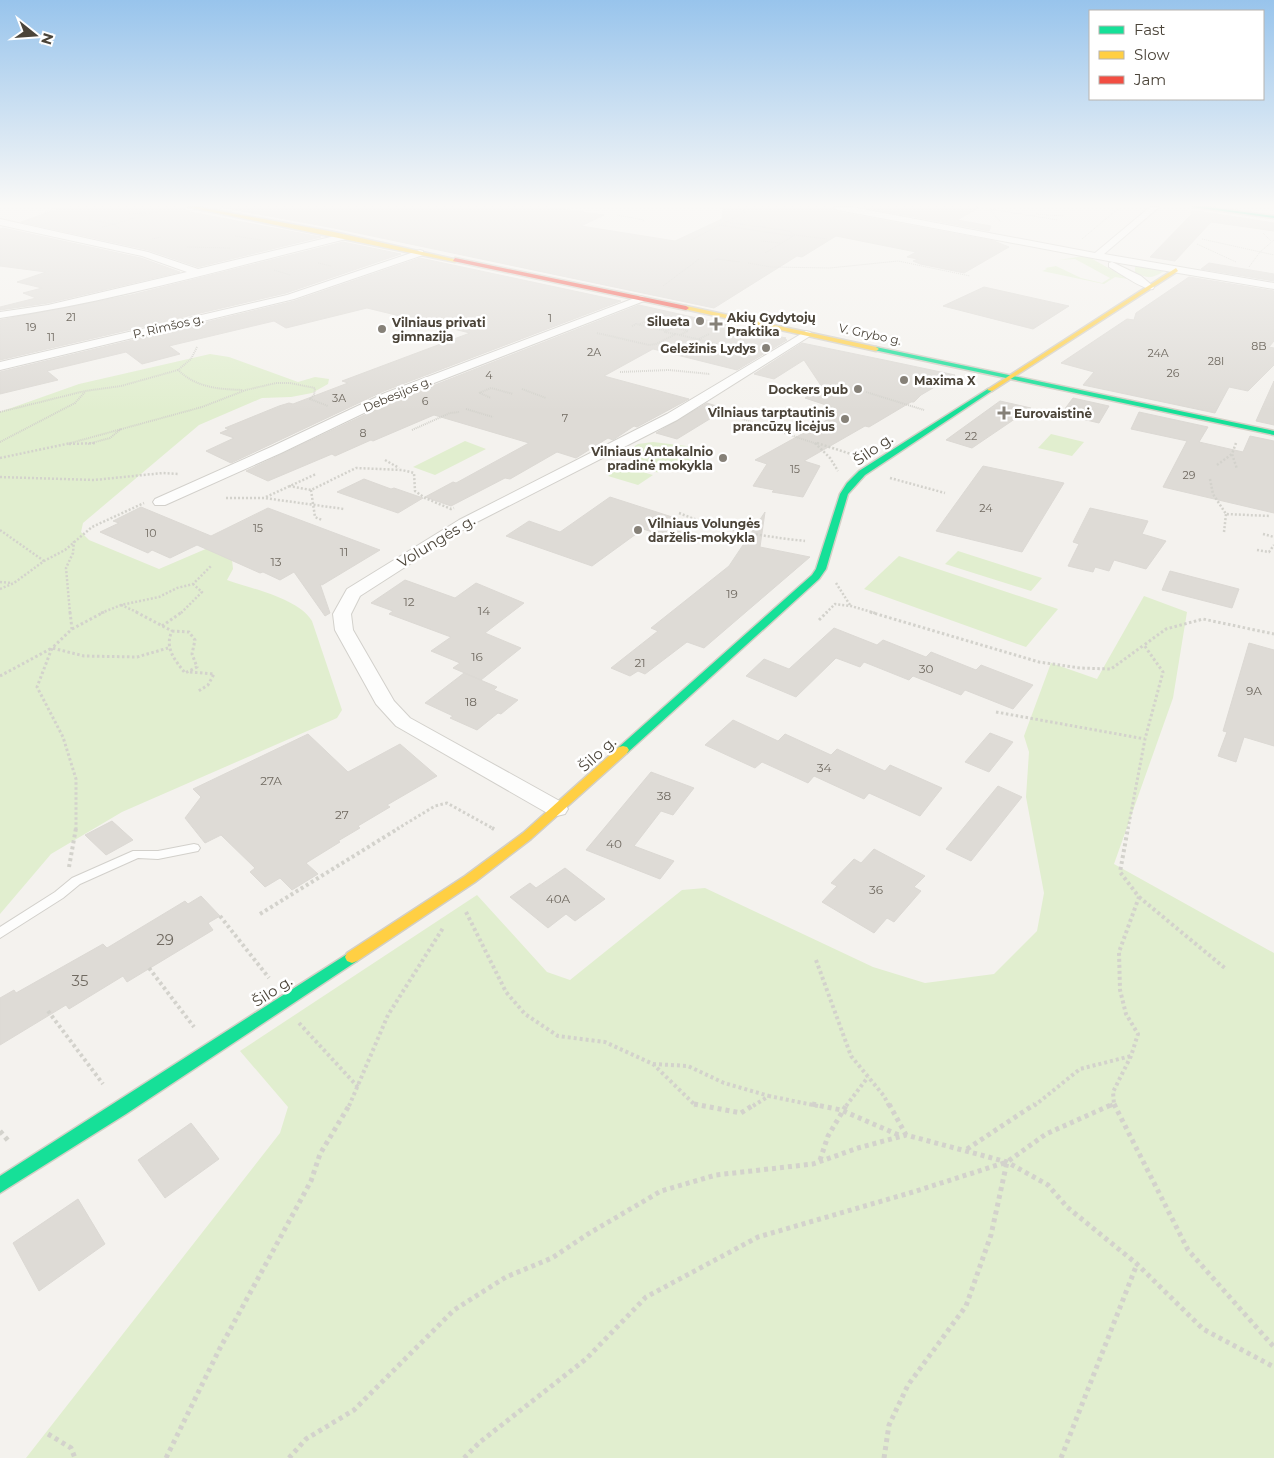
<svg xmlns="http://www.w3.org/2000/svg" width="1274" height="1458" font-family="Montserrat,sans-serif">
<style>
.green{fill:#e1eecf}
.building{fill:#dedbd6;stroke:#dcd9d4}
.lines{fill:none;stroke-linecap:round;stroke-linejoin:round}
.lane-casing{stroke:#d2d0cb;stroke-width:2}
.street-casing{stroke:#d2d0cb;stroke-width:2}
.fast-casing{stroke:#d3cfc5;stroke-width:3}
.slow-casing{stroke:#d3cfc5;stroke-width:3}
.jam-casing{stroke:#d3cfc5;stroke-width:3}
.path-far5{stroke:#d3d2cc;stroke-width:1;stroke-dasharray:1 1;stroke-linecap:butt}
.path-far4{stroke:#d3d2cc;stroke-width:2;stroke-dasharray:1 1;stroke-linecap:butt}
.path-far3{stroke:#d3d2cc;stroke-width:2.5;stroke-dasharray:2 2;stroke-linecap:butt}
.path-far2{stroke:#d3d2cc;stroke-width:3;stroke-dasharray:2.5 2.5;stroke-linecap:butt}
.path-far1{stroke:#d3d2cc;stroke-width:4;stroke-dasharray:3 3;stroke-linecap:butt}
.path{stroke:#d3d2cc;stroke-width:5;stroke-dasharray:4 4;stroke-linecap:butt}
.lane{fill:#fdfdfc;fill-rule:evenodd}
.street{fill:#fdfdfc;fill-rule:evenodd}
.fast{fill:#16e098;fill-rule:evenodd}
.slow{fill:#ffcf43;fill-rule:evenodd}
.jam{fill:#f24e42;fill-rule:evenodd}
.poi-dot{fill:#868178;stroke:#fff;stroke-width:2}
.labels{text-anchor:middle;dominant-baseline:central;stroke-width:5;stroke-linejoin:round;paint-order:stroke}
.far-number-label{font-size:11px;fill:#706a61}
.far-poi-label{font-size:12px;font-weight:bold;fill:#4b4439;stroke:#fff;text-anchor:start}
.far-street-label{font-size:12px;fill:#4b4439;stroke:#fff}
.number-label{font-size:12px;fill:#706a61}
.street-label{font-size:15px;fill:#4b4439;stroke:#fff}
.near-number-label{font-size:15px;fill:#706a61}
</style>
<rect width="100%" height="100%" fill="#f4f2ee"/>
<path class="green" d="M1084,256H1087L1128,279L1115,277L1104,284L1042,271L1047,269L1045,268L1056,266L1081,278L1102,283L1110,278L1075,259L1059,260Z
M1135,265L1164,271C1152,279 1147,279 1135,272Z
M210,354L229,357L298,382L315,377L329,379L328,384L312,393L291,397L262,398L199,425L83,523L81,532L89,540L159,569L215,545L232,560L233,569L227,580C252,589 298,598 312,621L342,710L337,718L328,722L122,812L51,854L0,914V412L79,384Z
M1051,434L1084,442L1072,456L1038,448Z
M465,441L486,449L435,475L413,467Z
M653,442L695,447L697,451L687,455C691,465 698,464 708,467L700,472C678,466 659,478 640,468L646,462L623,457L624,453L638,444Z
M622,466L653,475L638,485L608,476Z
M958,551L1042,578L1031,591L945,564Z
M899,556L1058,609L1026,647L864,589Z
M1144,596L1187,612L1173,698L1114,864L1274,953V1458H26L280,1133L288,1107L240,1051L477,895L547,972L570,980L682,890L705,888L873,967L925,983L994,974L1037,931L1044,893L1026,797L1029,752L1024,736L1051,663L1097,679Z"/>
<path class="building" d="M64,207H182L190,212L321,237L198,267L148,250L21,222Z
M220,207H548L604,215L581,226L675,241L722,219L723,207H832L838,212L994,241L1009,247L964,273L920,264L913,261L918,259L907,257L916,252L836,236L802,257L797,256L714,308L334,228Z
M862,207H980L957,220L991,226L989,231Z
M1191,210L1274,223V231L1211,222L1175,261L1150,257L1191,215Z
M3,228L141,258L180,272L48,303L0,310V307L36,298L23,293L42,288L17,282L46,272L0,266V229Z
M343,242L401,254L286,293L0,360V320L131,295Z
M420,258L621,301L384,391L231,463L206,451L234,438L220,433L229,429L225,428L279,406L289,403L293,404L348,383L342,381L470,333L367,308L286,328L274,321L169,346L180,354L142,364L126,352L47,371L58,380L0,394V372L294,301Z
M1209,263L1274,274V281L1201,269Z
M1189,277L1274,291V341L1269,347L1274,348V365L1248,391L1229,387L1215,413L1083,385L1094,372L1061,363L1127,319L1134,320L1136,313Z
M984,287L1069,306L1033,329L943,306Z
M639,305L786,338L784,339L787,340L737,370L653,349L604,376L689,399L637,427L634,426L613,440L608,438L576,458L557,452L510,479L505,478L451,506L425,497L453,482L456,483L529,443L434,415L373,441L371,440L335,456L332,454L268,481L246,471L394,401Z
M802,343L889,361L955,375L921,395L914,402H911L869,427L865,426L804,461L820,466L803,497L772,492L774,490L753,486L767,464L755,460L836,415L824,411L832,407L805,398L822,387L804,360L774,379L754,374Z
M1274,381V425L1256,421Z
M1073,398L1109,406L1099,423L1061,414Z
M1000,401L1031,408L972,448L946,440Z
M707,403L726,409L677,439L656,433Z
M1139,412L1208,427L1199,442L1243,452L1250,436L1274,441V513L1163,487L1187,441L1131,429Z
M983,466L1064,483L1022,552L936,531Z
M364,479L391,489L394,488L423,498L398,513L337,492Z
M610,497L694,524L675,539L643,529L592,566L506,536L529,521L560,532Z
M141,507L211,536L268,508L380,550L322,585L320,584L330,613L325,616L294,572L280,580L263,572L260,573L197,545L170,558L152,550L148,553L100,532L119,523L113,521Z
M1090,508L1148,521L1142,534L1166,541L1146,569L1114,560L1109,571L1095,567L1093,572L1068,566L1079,544L1073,542Z
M765,512L760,547L810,557L704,648L687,642L645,674L638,671L630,676L611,668L658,631L651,628L729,566Z
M1170,571L1239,589L1232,608L1162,590Z
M405,580L455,598L476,583L524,603L485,633L521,648L481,680L453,668L460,663L431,651L451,637L389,614L393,611L371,603Z
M834,628L877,645L883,640L926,657L931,652L976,670L981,665L1033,685L1013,709L965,690L961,695L913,676L909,680L864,662L860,667L836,658L796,697L746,676L764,659L789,669Z
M1249,643L1274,650V746L1244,737L1236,762L1218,756L1227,732L1223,731Z
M464,673L497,687L494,690L518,700L501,714L498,713L477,730L450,718L453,716L425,703Z
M733,720L778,741L785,734L831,755L837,749L885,771L890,765L942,788L920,816L869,793L864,799L814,776L808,783L762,762L755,768L705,745Z
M990,733L1013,742L989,772L965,762Z
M308,734L348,772L400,744L437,776L387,805L390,807L358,826L360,828L338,841L340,842L306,863L318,874L292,890L280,878L265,887L250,872L255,868L221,835L205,843L185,818L201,797L193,789Z
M651,772L694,788L673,815L661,811L634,846L674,861L660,879L586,850Z
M998,786L1022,797L971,861L946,849Z
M112,821L133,840L106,855L85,835Z
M874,849L925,876L914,887L921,891L894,922L887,918L874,933L822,902L837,886L831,883L854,859L861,863Z
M565,868L605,899L575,921L566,914L548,928L510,897L530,883L536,888Z
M201,896L220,916L208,923L213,930L127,982L123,976L69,1009L66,1005L0,1045V998L14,990L16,993L103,944L107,948L185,901L188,904Z
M191,1123L219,1159L165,1198L138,1160Z
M78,1199L105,1244L39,1291L13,1243Z"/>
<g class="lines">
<defs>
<path id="lane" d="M194,844L198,845L200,848L198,851L158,859L138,858L80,884L63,898L0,938V927L55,892L72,878L133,851H158Z"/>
<path id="street" d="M834,207H852L1095,253L1150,207H1159L1104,254L1274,283V289L1119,263L838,210Z
M0,219L148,252L198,269L343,234L348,237L346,239C232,267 116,301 0,318V312L48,305L187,272L142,256L0,225Z
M420,250L423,251V255L294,299L0,370V362L287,295Z
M1112,262L1141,276L1154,287L1153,289C1145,291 1118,272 1109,267V263Z
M640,296L644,297L645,299L644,301L393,399L281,453L165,505H155L153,502L155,499L271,447L385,393Z
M806,331L810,332L812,334L810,336L677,420L469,526L360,596L351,614L353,630L394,701L410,718L565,804L568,809L565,814L557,816L549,814L396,726L376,704L335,630L333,614L347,589L459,520L667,414Z"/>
<path id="fast" d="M1193,207H1206L1274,216V218Z
M876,347L1274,431V435L874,350V348Z
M988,389L993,390L865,475L848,494L826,569L819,579L627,753H619L617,750L619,747L812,575L816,569L840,494L847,483L859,471Z
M352,951L357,953L359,957L357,961L126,1114L0,1193V1176Z"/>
<path id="slow" d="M188,207H198L334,232L458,260L455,262Z
M1176,268L1178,271L992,391L987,390Z
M686,306L876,347L879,349L876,351L684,309L683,308Z
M623,746L627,747L629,750L627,753L531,839L475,882L357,961L352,963L347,961L345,957L347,953L465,876L523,833L619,747Z"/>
<path id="jam" d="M455,258L686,306L689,308L686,310L453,261Z"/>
</defs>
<use href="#lane" class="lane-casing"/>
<use href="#street" class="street-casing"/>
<use href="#fast" class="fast-casing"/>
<use href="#slow" class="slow-casing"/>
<use href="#jam" class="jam-casing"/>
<path class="path-far5" d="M977,207L1058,220
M990,210L1001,222
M45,212L59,207
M39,213H48
M81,214L89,215L90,220L114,224L172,207
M129,214L146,213
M1036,214L1063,216
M89,215L109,216
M617,215L644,220L642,222
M726,222L789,231L795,235
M719,225L793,236
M102,227L114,224L119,228
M1263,233L1271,241
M235,236L261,240
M152,239L161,237
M1082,239L1120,207
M1202,239L1274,255
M691,240L747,211L734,208
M761,241L780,243
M1197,244L1236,262
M187,247L230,248
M765,253L795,235L827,239
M713,261L717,259L740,262
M318,263L331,266
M748,263L771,267L830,268L898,261L970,276
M1249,267L1260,252L1274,240
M274,270L290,275
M663,286L699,259"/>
<path class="path-far4" d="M640,324L649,320
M632,326L636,324L667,331
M597,333L649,345L656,344L676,334L733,348L744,342
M675,334L665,332L674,327L688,331L680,335
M699,339L709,334
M197,347L191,359L178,370C197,388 218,389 243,390
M620,372L669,370L710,374
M522,389L546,398
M866,392L924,410
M479,393L491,388L513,394
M480,393L491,398
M466,409L493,417
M716,410L817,444
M0,412L85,391L121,386L178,370
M412,430L450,413L459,412
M0,442L75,403L85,392
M817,443L819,444
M67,444L202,407L246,390L276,383H290L315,388L314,395L310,399L328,406
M88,444L110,438L121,429"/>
<path class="path-far3" d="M815,443L830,458L838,471
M817,443L854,455
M1236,443L1232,454L1237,469
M69,444L97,443
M0,458L71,443
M385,460L399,468
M1217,465L1232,454
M0,477L94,480L163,473L178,474
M890,478L945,493
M1210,479L1213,494L1226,514L1270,516
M289,486L311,490L356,468L402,470L414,473L415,491L425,498L451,509L454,508
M311,490L315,517L322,520
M266,497L316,474
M226,498H264L344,509
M679,513C720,530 761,536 805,541
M0,530L44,561
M1224,532L1226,514
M1263,534L1274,537
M1257,550L1269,552L1274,545
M0,582L12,583
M836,583L850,605
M0,589L14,583L44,561L65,550L92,527L144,503
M121,605L139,613
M70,613L66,568L73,553L74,541
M101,613L121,605L159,597L177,588L193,584L211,566
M181,613L202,592L193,584
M826,613L835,604L851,606L875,613"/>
<path class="path-far2" d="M70,612L72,629L52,648L37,687L63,737L76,779V829
M136,612L172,631
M870,612L1039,662L1080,668L1111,669L1144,645
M819,620L827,612
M162,626L182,612
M72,629L104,612
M172,631L189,632L195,640L192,654L197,667L185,673C175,660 164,648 172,631Z
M190,672L214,674L208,685L197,692
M0,676L52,648L84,656L137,657L168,648
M996,712L1145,739
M397,829L435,806L447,803L494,829
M1128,829L1145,739L1163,672L1144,645L1166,629L1203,619L1274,634"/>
<path class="path-far1" d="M492,828L494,829
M69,867L76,828
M1139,897L1226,969
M466,912L506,992L525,1014L558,1036L605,1042L653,1064L696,1106
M260,914L399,828
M220,916L269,978
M816,960L851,1056L884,1096L889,1106
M149,968L194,1027
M48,1011L103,1084
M299,1023L358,1087
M653,1064L688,1066L724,1083L769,1096
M349,1106L388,1015L443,928
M753,1106L769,1096L818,1106
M846,1106L868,1077
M1034,1106L1080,1069L1131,1056
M1110,1106L1114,1104L1113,1092L1131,1056L1138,1034L1126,1014L1120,990L1119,952L1139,897L1120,872L1128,828"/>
<path class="path" d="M694,1104L741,1113L755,1104
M812,1104L841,1110L901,1136
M889,1104L906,1135
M1114,1104L1188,1250L1274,1347
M0,1131L10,1143
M967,1149L1035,1104
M820,1160L828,1136L847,1104
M48,1434L71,1448L75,1458
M166,1458L219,1350L311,1181L320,1154L350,1104
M289,1458L306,1439L354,1410L454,1310L506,1277L552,1258L588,1234L661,1191L716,1175L813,1164L858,1148L906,1135L1007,1162L1048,1185L1067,1207L1137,1264L1203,1329L1274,1367
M464,1458L480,1442L586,1359L646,1297L758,1237L913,1192L1007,1162
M884,1458L889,1425L908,1385L966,1306L991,1235L1007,1162L1046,1134L1113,1104
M1061,1458L1137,1264"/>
<use href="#lane" class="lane"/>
<use href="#street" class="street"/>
<use href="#fast" class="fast"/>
<use href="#slow" class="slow"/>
<use href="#jam" class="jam"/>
</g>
<linearGradient id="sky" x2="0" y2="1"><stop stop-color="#98c4ec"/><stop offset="0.5" stop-color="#faf9f7"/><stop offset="1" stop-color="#faf9f7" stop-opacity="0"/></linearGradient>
<rect width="1274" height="411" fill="url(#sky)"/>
<g class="poi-dot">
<circle cx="700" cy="321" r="5"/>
<path d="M713.5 316.5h5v5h5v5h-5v5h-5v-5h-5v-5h5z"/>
<circle cx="382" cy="329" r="5"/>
<circle cx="766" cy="348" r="5"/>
<circle cx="904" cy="380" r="5"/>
<circle cx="858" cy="389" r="5"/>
<path d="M1001.5 405.5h5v5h5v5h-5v5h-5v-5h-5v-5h5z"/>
<circle cx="845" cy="419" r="5"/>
<circle cx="723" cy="458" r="5"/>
<circle cx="638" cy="530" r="5"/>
</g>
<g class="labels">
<g class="far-number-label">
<text x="71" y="317">21</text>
<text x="550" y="318">1</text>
<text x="31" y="327">19</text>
<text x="51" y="337">11</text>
<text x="1259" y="346">8B</text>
<text x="594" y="352">2A</text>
<text x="1158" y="353">24A</text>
<text x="1216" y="361">28I</text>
<text x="1173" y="373">26</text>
<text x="489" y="375">4</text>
<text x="339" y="398">3A</text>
<text x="425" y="401">6</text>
<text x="565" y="418">7</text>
<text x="363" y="433">8</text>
<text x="971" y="436">22</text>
<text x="795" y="469">15</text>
<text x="1189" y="475">29</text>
<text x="986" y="508">24</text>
<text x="258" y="528">15</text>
<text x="151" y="533">10</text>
</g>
<g class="far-poi-label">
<text x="727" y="317">Akių Gydytojų<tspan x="727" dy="14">Praktika</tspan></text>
<text x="690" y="321" text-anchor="end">Silueta</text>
<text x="392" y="322">Vilniaus privati<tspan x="392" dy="14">gimnazija</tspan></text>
<text x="756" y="348" text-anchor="end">Geležinis Lydys</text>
<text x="914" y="380">Maxima X</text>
<text x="848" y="389" text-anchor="end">Dockers pub</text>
<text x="835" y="412" text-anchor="end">Vilniaus tarptautinis<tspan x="835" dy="14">prancūzų licėjus</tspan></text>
<text x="1014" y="413">Eurovaistinė</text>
<text x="713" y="451" text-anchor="end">Vilniaus Antakalnio<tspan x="713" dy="14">pradinė mokykla</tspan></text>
<text x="648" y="523">Vilniaus Volungės<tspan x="648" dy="14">darželis-mokykla</tspan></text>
</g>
<g class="far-street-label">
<text transform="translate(168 326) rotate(-13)">P. Rimšos g.</text>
<text transform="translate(870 334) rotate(12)">V. Grybo g.</text>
<text transform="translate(397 394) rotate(-23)">Debesijos g.</text>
</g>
<g class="number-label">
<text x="344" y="551">11</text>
<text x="276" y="561">13</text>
<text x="732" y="593">19</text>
<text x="409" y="601">12</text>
<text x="484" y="610">14</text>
<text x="477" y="656">16</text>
<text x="640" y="662">21</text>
<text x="926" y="668">30</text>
<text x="1254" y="690">9A</text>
<text x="471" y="701">18</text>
<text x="824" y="767">34</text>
<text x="271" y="780">27A</text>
<text x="664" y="795">38</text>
<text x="342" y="814">27</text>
<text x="614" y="843">40</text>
<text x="876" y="889">36</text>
<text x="558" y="898">40A</text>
</g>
<g class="street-label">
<text transform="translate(873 449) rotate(-35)">Šilo g.</text>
<text transform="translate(436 541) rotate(-31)">Volungės g.</text>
<text transform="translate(597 754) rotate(-42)">Šilo g.</text>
<text transform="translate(272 991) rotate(-33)">Šilo g.</text>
</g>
<g class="near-number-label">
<text x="165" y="939">29</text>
<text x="80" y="980">35</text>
</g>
</g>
<rect x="1089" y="10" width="175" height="90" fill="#ffffff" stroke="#b7b4b0"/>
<rect x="1099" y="26" width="25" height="8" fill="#16e098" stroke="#b7b4b0"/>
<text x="1134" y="35" font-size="15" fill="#4b4439">Fast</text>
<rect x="1099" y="51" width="25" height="8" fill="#ffcf43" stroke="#b7b4b0"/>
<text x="1134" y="60" font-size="15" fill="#4b4439">Slow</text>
<rect x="1099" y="76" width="25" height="8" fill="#f24e42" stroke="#b7b4b0"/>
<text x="1134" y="85" font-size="15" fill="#4b4439">Jam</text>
<g transform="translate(35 35) rotate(107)" stroke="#ffffff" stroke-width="4" paint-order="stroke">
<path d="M0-4L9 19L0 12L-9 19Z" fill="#4b4439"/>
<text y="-8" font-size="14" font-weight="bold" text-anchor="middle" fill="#4b4439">N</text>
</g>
</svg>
